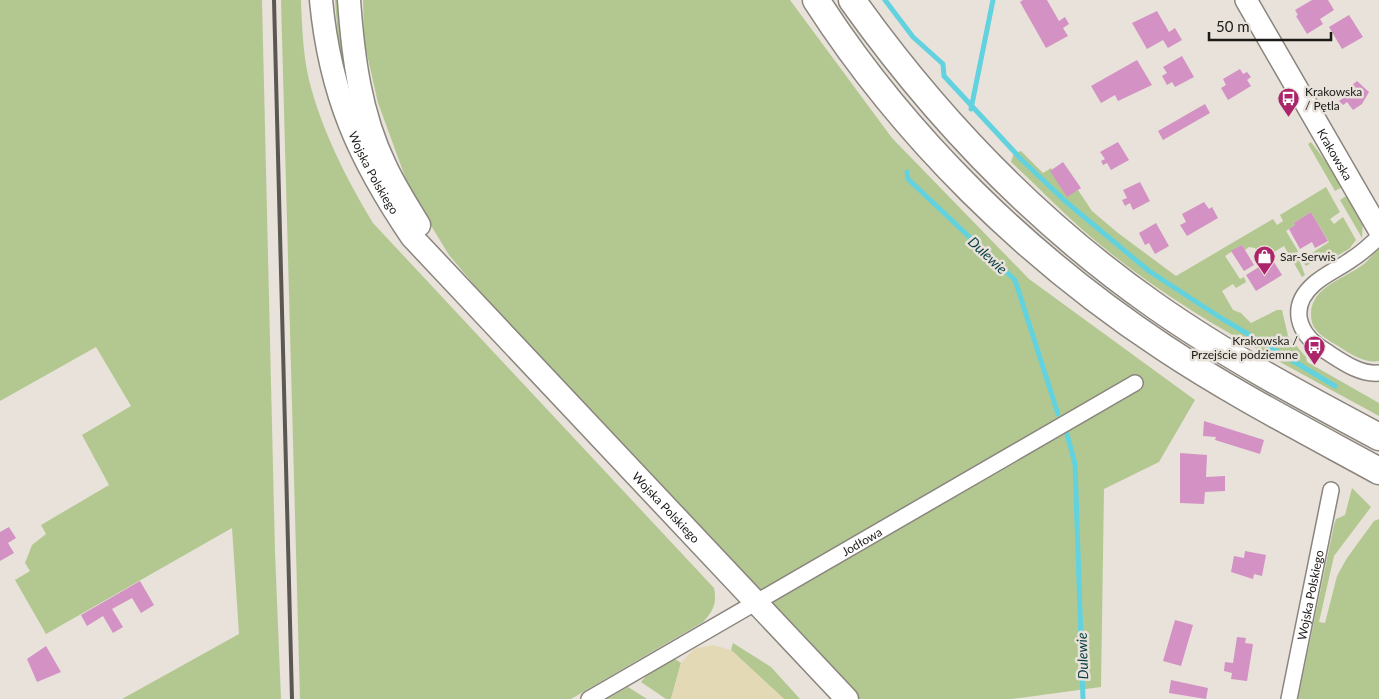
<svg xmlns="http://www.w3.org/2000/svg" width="1379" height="699" font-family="Lato,sans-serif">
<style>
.green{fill:#b3c891}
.sand{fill:#e3d9b4}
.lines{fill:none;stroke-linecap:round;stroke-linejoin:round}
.stream{stroke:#63d2df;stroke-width:5}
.building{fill:#d391c4}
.street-casing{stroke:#8a857e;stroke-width:18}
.secondary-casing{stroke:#8a857e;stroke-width:24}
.primary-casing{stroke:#8a857e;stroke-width:25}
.highway-casing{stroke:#8a857e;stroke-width:29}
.street{stroke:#fff;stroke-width:15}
.secondary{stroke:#fff;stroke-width:21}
.primary{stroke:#fff;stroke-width:22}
.highway{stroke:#fff;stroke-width:26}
.rail{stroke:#5b5854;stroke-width:4}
.labels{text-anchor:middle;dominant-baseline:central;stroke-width:5;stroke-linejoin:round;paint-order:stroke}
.poi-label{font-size:12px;fill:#1c1a17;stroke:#e8e2da;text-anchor:start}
.street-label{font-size:12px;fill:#1c1a17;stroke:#e8e2da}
.water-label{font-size:14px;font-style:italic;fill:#083e44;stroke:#e8e2da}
</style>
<rect width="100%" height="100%" fill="#e8e2da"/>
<path class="green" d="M0,0H262L275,552L281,699H122L239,634L232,528L46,634L15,580L30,571L25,563L32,545L46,534L41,525L109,485L82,435L131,406L96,347L0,401Z
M281,0H301C302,27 303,54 309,80C322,131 346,178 373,223L714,588C717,602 714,611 703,622L571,699H300Z
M335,0H343L348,88L338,38Z
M363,0H790L892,138L1029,279L1195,400L1159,462L1104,489L1101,687L1012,699H850L486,299L449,255L411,193L378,103L364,41Z
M1311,142L1344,186L1335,191L1308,144Z
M1021,151L1043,173L1051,168L1068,195L1078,190L1092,211L1118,233L1176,276L1273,219L1277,225L1283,221L1280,215L1326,187L1340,212L1330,219L1334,224L1343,217L1356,240L1349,249L1335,257L1331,251L1306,266L1301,260L1329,242L1311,212L1294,223L1295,225L1286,231L1298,251L1295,258L1300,262L1305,275L1302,277L1284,246L1258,262L1259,255L1255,248L1249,247L1245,250L1242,245L1225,256L1240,279L1244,277L1246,282L1236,288L1233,284L1222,291L1233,310L1241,313L1251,323L1277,310H1282L1288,336L1306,357L1307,362L1379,403V416C1286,364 1186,316 1103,247C1071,221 1041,190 1011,162L1014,153Z
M1349,194L1363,220L1362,238L1340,200Z
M1377,249H1379V361C1362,364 1347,351 1333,343C1322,336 1311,330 1311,315C1310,287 1346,278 1364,264C1369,260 1373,254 1377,249Z
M1352,488L1371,507L1334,556L1319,622L1325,623L1337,576L1347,558L1374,521L1379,519V699H1298L1334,525L1336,519L1345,515Z
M733,643L771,667L800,699H784L731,650Z
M674,658L681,663L671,699H666L641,682L650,671Z
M628,687L647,699H607Z"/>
<path class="sand" d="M713,645L731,650L784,699H671L681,663L694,649Z"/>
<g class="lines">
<path class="stream" d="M885,0L913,37L943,64L944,76L1021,159L1065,201L1149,271L1221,318L1335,386
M971,109L993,0
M907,172L908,179L1015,280L1058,414
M1067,434L1075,464L1083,699"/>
</g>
<path class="building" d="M1023,0H1047L1059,21L1065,17L1069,24L1063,28L1068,36L1046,48L1020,2Z
M1312,0H1328L1334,10L1320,19L1323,24L1307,34L1296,16L1298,15L1295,10Z
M1157,11L1169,32L1175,28L1182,40L1168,48L1163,40L1147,49L1132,23Z
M1349,15L1363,37L1342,49L1329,27Z
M1182,56L1194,77L1175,87L1172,82L1167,85L1162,76L1167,73L1163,67Z
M1137,60L1152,85L1118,101L1115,95L1101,103L1091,86Z
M1240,69L1243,74L1247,72L1251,77L1247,80L1251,86L1228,100L1221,88L1226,85L1223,79Z
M1357,81L1369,92L1362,104L1353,110L1347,102L1343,105L1339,101L1343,98L1340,95Z
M1205,104L1210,113L1163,140L1158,131Z
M1118,142L1129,160L1111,170L1107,163L1103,165L1101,161L1105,159L1100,152Z
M1063,162L1081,188L1067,197L1050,171Z
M1140,182L1150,201L1133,210L1130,203L1125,206L1122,200L1127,198L1123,190Z
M1204,202L1209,209L1212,207L1218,218L1187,236L1180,225L1186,222L1182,214Z
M1311,212L1328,241L1315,248L1312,242L1300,249L1289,229L1295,225L1294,223Z
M1156,223L1169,246L1155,254L1149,243L1145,245L1139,233Z
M1242,245L1254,265L1244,271L1231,251Z
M1272,259L1282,275L1256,291L1246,275Z
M1204,421L1264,440L1260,454L1215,440L1216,437L1203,436Z
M1180,453L1207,455L1206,477L1225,476V491L1205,492L1204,504L1180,503Z
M9,527L16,538L8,543L14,553L0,561V532Z
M1245,551L1266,555L1262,576L1254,574L1253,579L1231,572L1234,556L1244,558Z
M140,581L154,605L141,613L132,598L112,609L123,627L113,633L103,616L87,626L81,615Z
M1175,620L1193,625L1181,666L1163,661Z
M1237,637L1246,638L1245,643L1253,644L1247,681L1231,679L1232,673L1224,671L1225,662L1233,663Z
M46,646L61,672L37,682L27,659Z
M1171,680L1208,688L1206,699L1169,693Z"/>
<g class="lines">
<defs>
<g id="street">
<path d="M1379,237C1370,245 1362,253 1352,259C1340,268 1325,274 1314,284C1288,307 1298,334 1324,350C1340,360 1359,375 1379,373"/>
<path id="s1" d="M589,699L1135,383"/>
<path id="s2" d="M1289,699L1331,490"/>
</g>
<g id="secondary">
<path id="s3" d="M1246,0L1379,230"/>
</g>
<g id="primary">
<path id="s4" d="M321,0C330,95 359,159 412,237L847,699"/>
<path d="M349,0C353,56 360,113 385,165C394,185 407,205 419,225"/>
</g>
<path id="highway" d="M816,0C904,137 1027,257 1163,347C1232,393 1306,431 1379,471
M852,0C936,118 1036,222 1154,305C1225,355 1302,396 1379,437"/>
</defs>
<use href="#street" class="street-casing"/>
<use href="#secondary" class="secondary-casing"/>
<use href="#primary" class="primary-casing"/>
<use href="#highway" class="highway-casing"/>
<use href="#street" class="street"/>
<use href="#secondary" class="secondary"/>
<use href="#primary" class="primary"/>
<use href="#highway" class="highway"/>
<path class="rail" d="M274,0L292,699"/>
</g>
<defs>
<symbol id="bus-pin" viewBox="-11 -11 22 30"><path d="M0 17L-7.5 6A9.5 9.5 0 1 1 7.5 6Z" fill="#ac256a" stroke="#e8e2da"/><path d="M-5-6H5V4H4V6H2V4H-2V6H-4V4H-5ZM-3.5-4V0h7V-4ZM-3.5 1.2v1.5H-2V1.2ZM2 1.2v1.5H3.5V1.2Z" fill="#fff"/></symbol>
<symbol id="shop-pin" viewBox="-11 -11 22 30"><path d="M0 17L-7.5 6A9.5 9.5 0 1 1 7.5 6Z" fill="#ac256a" stroke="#e8e2da"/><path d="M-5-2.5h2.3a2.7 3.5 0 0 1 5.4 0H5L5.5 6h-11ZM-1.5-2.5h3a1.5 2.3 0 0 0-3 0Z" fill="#fff"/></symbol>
</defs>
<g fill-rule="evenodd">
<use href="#bus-pin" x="1276" y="86" width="25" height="34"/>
<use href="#shop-pin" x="1252" y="244" width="25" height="34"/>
<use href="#bus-pin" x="1302" y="334" width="25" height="34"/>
</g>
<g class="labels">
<g class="poi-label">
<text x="1305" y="91">Krakowska<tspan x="1305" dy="14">/ Pętla</tspan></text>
<text x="1280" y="256">Sar-Serwis</text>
<text x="1298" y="340" text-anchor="end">Krakowska /<tspan x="1298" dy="14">Przejście podziemne</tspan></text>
</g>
<g class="street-label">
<text stroke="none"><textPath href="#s3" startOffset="178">Krakowska</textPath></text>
<text stroke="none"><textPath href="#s4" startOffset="182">Wojska Polskiego</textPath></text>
<text stroke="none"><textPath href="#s4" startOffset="628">Wojska Polskiego</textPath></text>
<text stroke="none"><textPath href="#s1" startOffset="315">Jodłowa</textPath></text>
<text stroke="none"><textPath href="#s2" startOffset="106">Wojska Polskiego</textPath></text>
</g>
<g class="water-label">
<text transform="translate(988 255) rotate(43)">Dulewie</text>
<text transform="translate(1082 656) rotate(-92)">Dulewie</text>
</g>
</g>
<path d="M1209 32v8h122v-8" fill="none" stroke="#1c1a17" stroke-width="2.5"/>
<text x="1216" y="32" font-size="15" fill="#1c1a17" stroke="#e8e2da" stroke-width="4" paint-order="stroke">50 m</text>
</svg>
